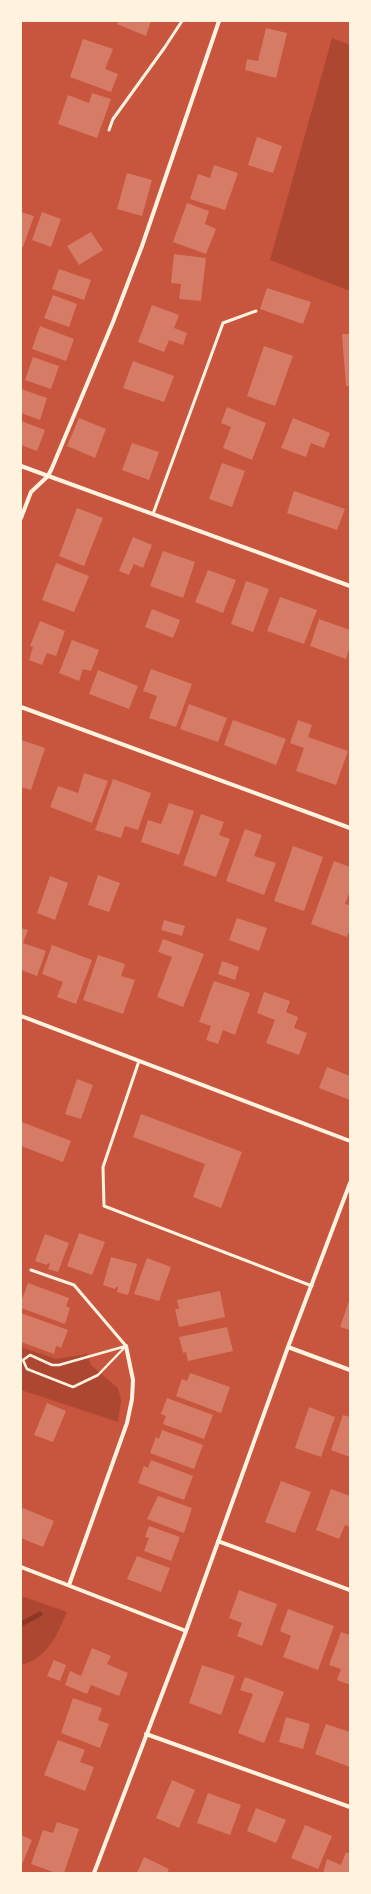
<svg xmlns="http://www.w3.org/2000/svg" width="371" height="1894" font-family="'Noto Serif',serif">
<style>
.green{fill:#ae4732}
.lines{fill:none;stroke-linecap:round;stroke-linejoin:round}
.stream{stroke:#8f3625;stroke-width:5}
.building{fill:#d67c66}
.path{stroke:#fff3e0;stroke-width:2.5}
.service{stroke:#fff3e0;stroke-width:3}
.minor{stroke:#fff3e0;stroke-width:4}
</style>
<rect width="100%" height="100%" fill="#c8553d"/>
<path class="green" d="M332,38L350,45V291L270,260Z
M21,1347L56,1359L87,1354L91,1365L118,1388L121,1400L118,1422L21,1390Z
M21,1596L67,1612C56,1636 49,1657 21,1665Z"/>
<g class="lines">
<path class="stream" d="M21,1624L40,1614"/>
</g>
<path class="building" d="M119,21H151L146,36L117,24Z
M266,28L287,33L276,78L245,70L247,59L258,61Z
M83,39L113,49L105,69L118,74L111,92L70,77Z
M92,93L111,99L97,138L58,124L68,95L89,103Z
M257,137L282,146L273,173L248,165Z
M214,165L238,173L225,210L190,199L198,174L210,178Z
M127,173L152,180L142,216L117,209Z
M187,203L209,211L205,224L216,229L206,254L173,242Z
M21,212L34,216L23,247H21Z
M42,212L61,219L51,247L32,240Z
M91,232L103,250L79,265L67,246Z
M174,254L206,258L201,301L179,299L181,284L171,283Z
M59,269L91,280L84,300L52,289Z
M267,288L311,302L303,324L260,309Z
M53,295L77,304L69,327L44,318Z
M152,305L179,315L174,328L187,333L183,345L169,340L164,352L138,342Z
M40,326L74,339L66,361L32,349Z
M342,334H350V386H346Z
M264,346L293,356L275,406L247,396Z
M33,357L59,366L51,389L25,380Z
M133,361L174,376L164,402L123,388Z
M21,389L47,398L40,420L21,413Z
M227,407L266,423L252,460L223,448L231,427L221,423Z
M79,418L106,429L95,458L67,446Z
M293,418L330,433L324,448L311,443L306,457L281,448Z
M21,421L45,430L37,451L21,445Z
M132,443L159,452L149,480L122,470Z
M222,463L245,471L232,507L209,499Z
M294,491L345,509L337,530L287,513Z
M77,508L103,518L84,566L59,556Z
M133,537L152,545L143,568L134,564L129,575L119,571Z
M163,551L195,562L183,598L150,586Z
M56,563L89,576L74,612L42,600Z
M208,570L236,580L223,613L195,602Z
M246,581L269,589L253,632L231,624Z
M280,597L317,610L304,644L267,631Z
M152,609L180,620L173,638L145,627Z
M319,619L350,630V646L346,659L310,646Z
M40,621L65,631L56,656L47,653L42,665L29,660L33,647L30,646Z
M72,640L99,650L91,671L83,669L79,681L59,673Z
M151,669L192,684L176,727L149,718L157,696L143,691Z
M98,670L138,686L129,709L89,694Z
M189,704L227,718L218,742L180,729Z
M233,720L286,739L276,765L224,745Z
M298,720L312,725L308,737L348,751L336,785L296,771L304,748L290,743Z
M21,740L45,748L31,790L21,787Z
M84,773L108,781L92,823L50,807L58,786L78,793Z
M113,779L151,793L138,830L125,826L121,838L95,830Z
M169,803L194,811L179,855L141,842L148,820L161,824Z
M201,814L224,822L219,835L230,839L216,877L183,865Z
M245,829L262,835L254,856L276,863L264,895L226,881Z
M293,846L323,857L304,911L274,901Z
M334,861L350,867V891L345,904L350,905V929L347,937L311,924Z
M98,875L120,883L109,912L88,905Z
M50,876L68,883L55,920L37,913Z
M237,918L267,928L259,951L229,940Z
M164,920L185,926L182,936L161,930Z
M21,928L28,930L23,943L46,951L37,976L21,970Z
M163,939L204,954L183,1007L157,997L172,957L158,952Z
M52,945L92,960L76,1004L57,997L63,982L42,974Z
M98,955L125,964L121,976L135,980L123,1014L83,1000Z
M222,961L239,967L235,980L218,974Z
M214,981L250,993L235,1035L223,1030L218,1044L206,1040L211,1026L199,1022Z
M264,992L290,1001L286,1012L298,1017L294,1028L307,1033L299,1055L266,1043L275,1020L257,1013Z
M327,1067L350,1076V1100L319,1088Z
M77,1079L93,1085L81,1119L65,1114Z
M141,1114L242,1152L221,1208L193,1197L205,1164L133,1137Z
M22,1122L71,1141L63,1162L21,1146Z
M79,1233L105,1242L92,1275L67,1266Z
M45,1234L69,1243L58,1272L48,1269L50,1264L48,1263L47,1265L35,1261Z
M111,1257L137,1264L128,1295L117,1292L118,1287H116L115,1289L103,1285Z
M147,1258L171,1267L159,1301L134,1294Z
M28,1283L69,1298L66,1306L70,1308L65,1324L21,1308V1302Z
M220,1291L225,1317L179,1327L175,1309H179L177,1300Z
M350,1298V1330L340,1327Z
M21,1313L68,1330L61,1348L56,1346L54,1354L21,1342Z
M227,1327L233,1351L188,1361L186,1352L183,1353L179,1337Z
M190,1373L230,1387L221,1413L176,1396L182,1379L187,1381Z
M167,1398L213,1415L204,1439L163,1424L166,1416L161,1414Z
M47,1403L66,1411L53,1442L34,1435Z
M309,1407L335,1417L321,1457L295,1448Z
M343,1415L350,1417V1457L331,1450Z
M162,1430L203,1445L194,1469L150,1453L156,1437L159,1439Z
M151,1460L193,1476L184,1500L138,1483L144,1466L148,1468Z
M281,1481L311,1492L295,1533L265,1522Z
M331,1489L350,1496V1527L345,1525L339,1539L316,1530Z
M158,1496L192,1508L184,1533L147,1519Z
M23,1508L54,1521L43,1547L21,1538V1512Z
M149,1526L180,1537L171,1561L144,1551L149,1538L145,1537Z
M137,1556L170,1568L161,1592L127,1579Z
M239,1590L277,1604L262,1646L237,1636L242,1623L229,1618Z
M288,1609L334,1626L318,1670L283,1657L291,1636L280,1631Z
M341,1632L350,1635V1685L337,1680L341,1669L329,1665Z
M92,1648L111,1656L107,1664L128,1673L119,1696L91,1685L87,1694L65,1685L70,1671L81,1676Z
M54,1660L66,1665L60,1681L47,1676Z
M202,1665L235,1676L221,1715L189,1703Z
M245,1677L284,1692L264,1743L238,1733L253,1694L240,1690Z
M73,1698L102,1708L98,1720L109,1724L100,1748L61,1733Z
M286,1717L310,1724L303,1749L279,1742Z
M326,1724L350,1732V1767L315,1754Z
M58,1740L85,1750L80,1762L94,1767L85,1791L44,1775Z
M172,1780L195,1790L179,1828L156,1818Z
M208,1793L241,1805L230,1835L197,1823Z
M256,1808L286,1820L276,1843L247,1831Z
M57,1822L79,1829L64,1873H56L31,1864L43,1830L53,1833Z
M305,1825L332,1836L318,1869L291,1858Z
M21,1835L32,1840L21,1867Z
M346,1852L350,1854V1873H323L327,1859L341,1865Z
M144,1857L169,1869L167,1873H137Z"/>
<g class="lines">
<path class="path" d="M126,1346L98,1375L73,1387L27,1369L23,1360L30,1355L52,1365H59Z"/>
<path class="service" d="M109,130L113,119L165,47L182,21
M153,514L223,323L256,311
M139,1061L103,1167L104,1206L312,1286
M31,1270L74,1285L126,1346"/>
<path class="minor" d="M21,466L350,586
M21,518L31,492L48,476L52,468L113,322L142,246L219,21
M21,707L350,828
M21,1016L350,1141
M288,1347L350,1370
M218,1541L350,1590
M21,1567L186,1631
M69,1585L127,1423L132,1399L133,1380L126,1346
M146,1734L350,1807
M94,1873L186,1631L288,1347L350,1183"/>
</g>
<rect width="371" height="1894" fill="none" stroke="#fff3e0" stroke-width="44"/>
</svg>
